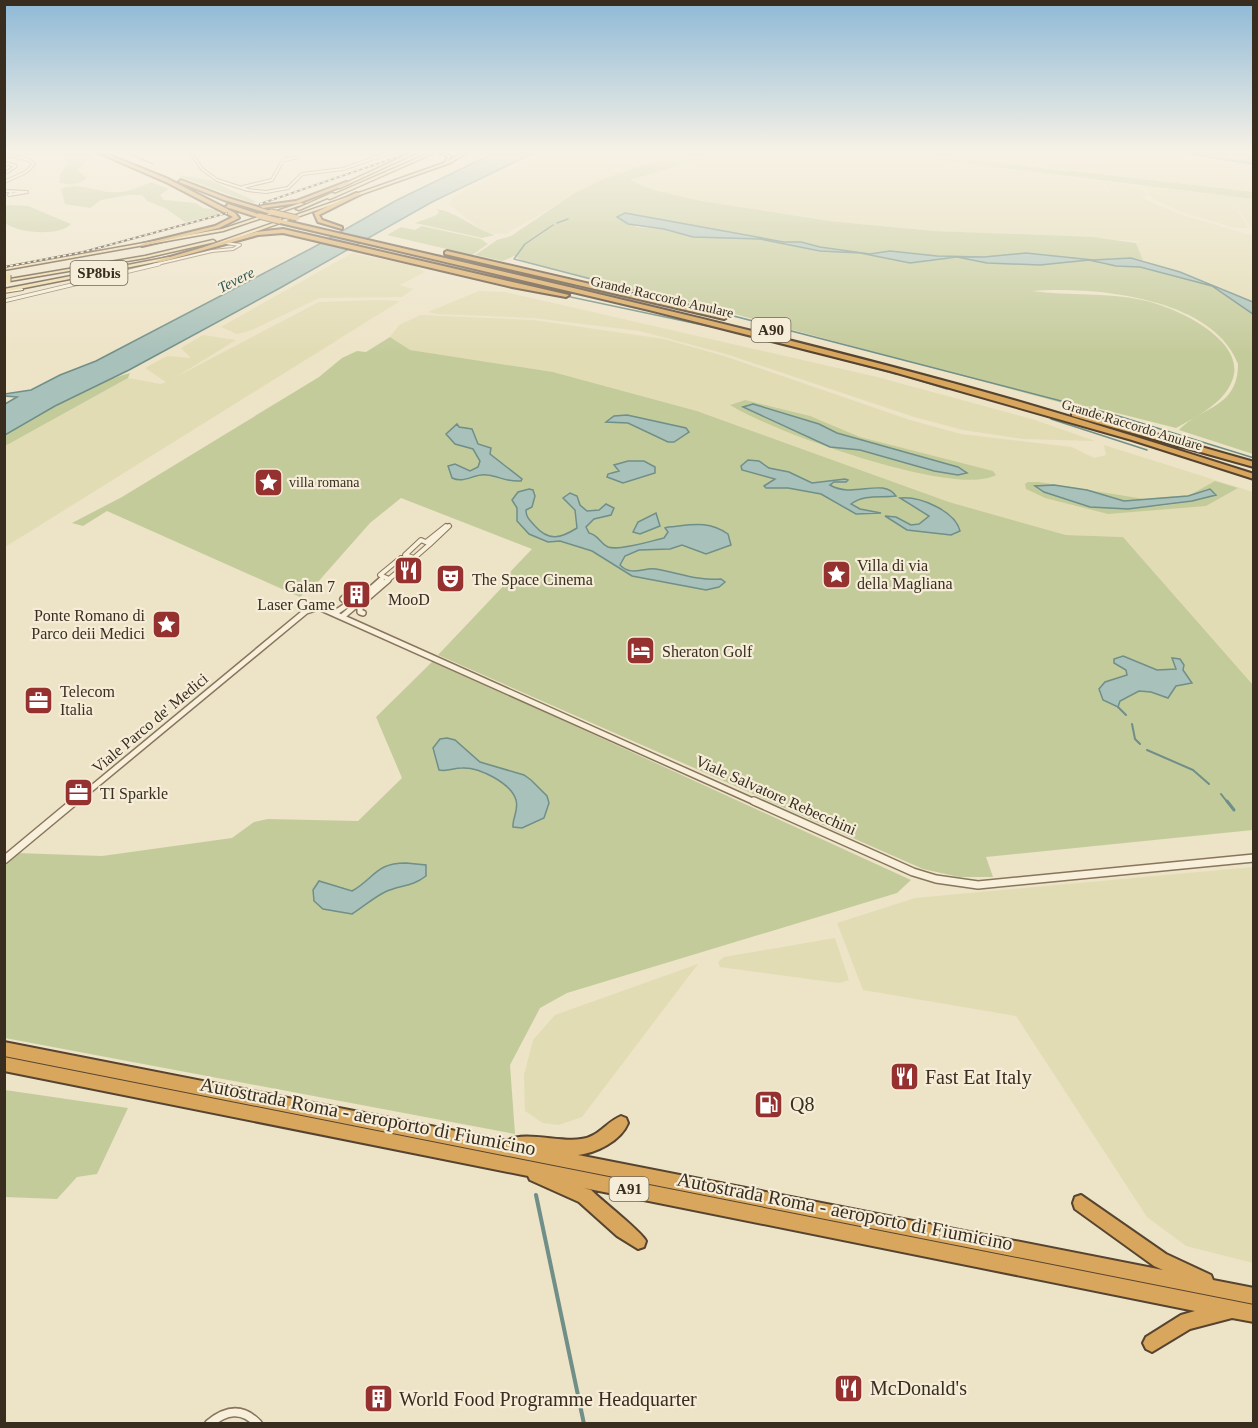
<svg xmlns="http://www.w3.org/2000/svg" width="1258" height="1428" font-family="'Times New Roman',serif">
<style>
.farmland{fill:#e2dcb5;fill-rule:evenodd}
.green{fill:#c4cb9b;fill-rule:evenodd}
.water{fill:#a8c1ba;stroke:#6f8f88;stroke-width:1.5}
.lines{fill:none;stroke-linecap:round;stroke-linejoin:round}
.stream-far3{stroke:#6f8f88;stroke-width:1.5}
.stream-far2{stroke:#6f8f88;stroke-width:2}
.stream-far1{stroke:#6f8f88;stroke-width:3}
.stream{stroke:#6f8f88;stroke-width:4}
.street-far5-casing{stroke:#88755d;stroke-width:4}
.street-far4-casing{stroke:#88755d;stroke-width:4.5}
.street-far3-casing{stroke:#88755d;stroke-width:6}
.street-far2-casing{stroke:#88755d;stroke-width:8}
.street-far1-casing{stroke:#88755d;stroke-width:10}
.street-casing{stroke:#88755d;stroke-width:11}
.secondary-casing{stroke:#6a5740;stroke-width:2}
.primary-casing{stroke:#564431;stroke-width:3}
.highway-casing{stroke:#564431;stroke-width:4}
.street-far5{stroke:#f8f0da;stroke-width:2}
.street-far4{stroke:#f8f0da;stroke-width:3}
.street-far3{stroke:#f8f0da;stroke-width:4}
.street-far2{stroke:#f8f0da;stroke-width:5}
.street-far1{stroke:#f8f0da;stroke-width:7}
.street{stroke:#f8f0da;stroke-width:8}
.secondary{fill:#f8f0da;fill-rule:evenodd}
.primary{fill:#eed9a1;fill-rule:evenodd}
.highway{fill:#d8a65c;fill-rule:evenodd}
.rail-casing{stroke:#392d20;stroke-width:2}
.rail{stroke:#f5edd7;stroke-width:1.5;stroke-dasharray:3;stroke-linecap:butt}
.primary-bridge-casing{stroke:#564431;stroke-width:7;stroke-linecap:butt}
.highway-bridge-casing{stroke:#564431;stroke-width:7;stroke-linecap:butt}
.primary-bridge{stroke:#eed9a1;stroke-width:5}
.highway-bridge{stroke:#d8a65c;stroke-width:5}
.labels{text-anchor:middle;dominant-baseline:central;stroke-width:4.5;stroke-linejoin:round;paint-order:stroke}
.far-street-label{font-size:14px;fill:#392d20;stroke:#f5edd7}
.far-poi-label{font-size:14px;fill:#392d20;stroke:#f5edd7;text-anchor:start}
.shield{fill:#f5edd7;stroke:#716757;stroke-width:1.5}
.shield-label{font-size:15px;font-weight:bold;fill:#392d20}
.far-water-label{font-size:15px;font-style:italic;fill:#305857;stroke:#f5edd7}
.poi-label{font-size:16px;fill:#392d20;stroke:#f5edd7;text-anchor:start}
.street-label{font-size:16px;fill:#392d20;stroke:#f5edd7}
.near-poi-label{font-size:20px;fill:#392d20;stroke:#f5edd7;text-anchor:start}
.near-street-label{font-size:20px;fill:#392d20;stroke:#f5edd7}
</style>
<rect width="100%" height="100%" fill="#ede3c7"/>
<path class="farmland" d="M544,153H697L643,165L601,180L506,234L486,233L449,205L452,198L463,191Z
M751,153H883L920,156L1063,176L1067,179L1101,181L1111,197L1105,182L1141,187L1147,196L1142,198L1183,215L1253,236V302L1208,282L1143,260L1136,243L1142,241L934,231L829,221L701,201L653,190L630,180L693,161Z
M933,153H1171L1253,166V192Z
M1143,186L1253,199V230L1229,197L1249,228H1234L1182,212L1153,199Z
M352,253L415,266L425,272L400,285L413,289L402,297L319,298L252,330L237,334L221,327Z
M479,291L505,292L877,377L1032,419L1095,441L1023,439L963,430L914,417L726,354L640,331L534,318L437,314L428,312Z
M379,300L400,301L5,547L4,446L128,378L161,384L166,382L145,368L167,356L191,358L181,348L203,335L236,340L176,377L319,302Z
M421,315L533,320L664,339L724,356L910,420L961,434L1072,447L1094,458L1106,455L1104,445L1253,492V685L1123,537L1066,535L949,502L697,411L553,372L409,350L390,337L399,325ZM753,404L967,472L744,407Z
M1253,867V1263L1186,1246L1147,1217L1016,1016L863,990L837,923L915,898Z
M835,938L849,980L839,983L720,967L718,962L724,957Z
M698,964L582,1117L559,1125L543,1123L525,1111L524,1075L533,1040L555,1015Z"/>
<path class="green" d="M52,153H91L95,155L77,170L87,178C78,185 70,186 59,182L60,175L67,165L66,159Z
M697,153H752L693,161L630,180L653,190L701,201L829,221L934,231L1092,237L1136,243L1143,260L1122,258L1093,260L1026,253L984,257L937,256L890,251L870,255L926,260L957,257L987,263L1040,265L1089,260L1108,265L1140,267L1212,286L1253,314V454L1179,430C1202,406 1238,408 1238,364C1213,297 1093,286 1032,291C1069,296 1106,292 1142,300C1173,306 1249,340 1232,381C1223,404 1196,417 1176,428L1093,407L1066,404L709,307L527,263L514,256L503,261L475,255L497,240L511,236L575,193L601,180L643,165ZM635,214L647,218L847,252L820,251L760,239L693,237L664,229L637,227L621,220Z
M883,153H933L1071,172L1065,170L1253,192V199Z
M176,175L209,180L257,202L252,203Z
M151,182L169,189L160,195L164,200L196,203L203,208L218,210L219,214L185,222L165,208L147,201L142,195H128L101,200L90,208L65,204L61,189C76,182 94,190 109,192C124,194 138,188 151,182Z
M9,205L28,206L71,224C59,237 17,233 5,223V206Z
M436,209C458,212 475,230 495,235L482,238L415,223L437,215L439,211Z
M422,226L481,239L488,244L472,255L387,235L401,227L415,230Z
M390,337L410,350L553,372L697,411L949,502L1066,535L1123,537L1253,685V830L986,857L993,877H959L923,869L438,655L509,580L511,571L532,549L401,498L370,523L317,583L300,597L107,511L83,526L72,523L122,497L319,377L342,358L357,351L366,352Z
M130,373L128,378L5,446V435C44,413 85,385 130,373Z
M745,400L810,416L860,437L993,471L996,475C955,498 771,431 730,405ZM780,424H819L837,433L958,467L967,473L958,475L934,471L860,450L830,447Z
M1215,481L1238,488L1206,506L1108,514L1045,498L1026,489L1025,484L1028,482H1039L1144,499L1190,495ZM1054,485C1079,489 1099,496 1122,500C1149,506 1184,498 1209,489L1216,494C1182,507 1129,510 1092,507C1083,506 1056,495 1044,492Z
M433,661L911,880L897,893L567,993L540,1008L510,1065L515,1134L5,1038V863L17,853L102,856L232,838L254,822L268,819L358,821L402,778L376,717Z
M5,1090L128,1108L97,1174L77,1177L57,1199L5,1197Z"/>
<path class="water" d="M494,153H534L432,202L280,288L129,370L55,406L5,435V404L17,397L5,396L4,394L31,390L60,375L96,361L314,247L397,200Z
M1182,153H1253V164Z
M625,213L784,242H801L820,247L870,254L890,251L937,256L984,257L1026,253L1093,260L1131,258L1180,272L1253,302V314L1212,286L1140,267L1116,266L1089,260L1040,265L987,263L957,257L910,263L860,253L820,251L760,239L693,237L664,229L628,224L617,217Z
M753,404L819,424L837,433L958,467L967,473L958,475L934,471L860,450L830,447L743,407Z
M627,415L686,428L689,432L674,442H668L628,423L606,422L614,416Z
M457,424L459,427L472,429L478,444L491,448L490,454L522,479L521,481C505,482 499,476 487,475C474,473 465,484 452,478L448,466L455,464L470,471L478,467L480,461L473,449L455,444L446,434Z
M748,460L759,461L769,468L789,472L812,483L845,479L848,480L846,482H834L830,485C853,499 883,477 896,496C881,498 864,494 851,504L860,509L881,513L856,514L821,494L788,488H766L764,486L775,479L742,470L741,466Z
M628,461H644L655,467V473L623,483L607,477L608,474L619,471L614,465Z
M1054,485L1087,490L1124,501L1188,496L1210,489L1216,495L1192,501L1128,509L1090,507L1044,492L1035,486Z
M529,489L533,490L535,496L532,507L526,510C526,518 530,520 535,526C549,542 561,538 577,528L575,510L563,498L570,493L577,496L580,505L587,511L599,510L606,504L614,508L611,515L594,519L586,527L589,533C599,535 599,543 608,547C619,551 651,541 664,538L668,532L665,528L668,527C691,525 708,520 728,534L731,545L706,554L682,545L670,549L639,550L625,556L620,565C632,577 643,567 656,569C679,573 698,581 721,579L725,582L719,587L706,590L632,576L592,551L560,541L548,542L529,534L517,521V508L512,500L518,492Z
M900,498C920,496 955,511 960,531L951,535L907,530L885,516L896,517L911,525L919,524L929,516Z
M656,513L660,526L640,534L633,532L638,522Z
M1123,656L1157,670L1176,669L1172,658L1180,659L1184,665L1183,670L1192,683L1176,686L1168,698L1151,692L1139,691L1120,701L1118,707L1103,700L1099,689L1105,682L1127,675L1126,670L1114,663V659Z
M447,738L455,740L480,762L524,775L531,780L547,796L549,803L544,818L522,828L513,827C512,818 519,811 516,800C511,783 479,767 462,768C453,768 448,772 439,770L433,748L440,739Z
M406,863L426,865V876C412,887 400,885 385,892C373,898 363,907 352,914L323,909L314,901L313,890L319,881L352,891C375,878 375,863 406,863Z"/>
<g class="lines">
<path class="stream-far3" d="M127,153L153,164
M557,223L568,219
M553,225L525,244L514,259L1115,415L1254,458
M566,296L731,331
M742,334L754,337
M786,345L896,374
M908,377L947,389
M1051,419L1147,450"/>
<path class="stream-far2" d="M1118,707L1126,715
M1132,724L1135,739L1140,744
M1147,750L1193,770L1209,784
M1221,794L1228,803"/>
<path class="stream-far1" d="M1227,801L1234,810"/>
<path class="stream" d="M536,1195L584,1424"/>
<defs>
<path id="street-far5" d="M191,153L202,169L217,180L248,190L266,192L288,188L302,174L343,169L389,153
M4,154L29,160L34,164L26,172L4,182
M285,160L297,157L298,153
M4,163L16,166L7,172
M243,187L272,180L287,153
M4,191L27,192L9,195L11,192
M153,265L212,251L233,249L240,245L226,243"/>
<path id="street-far4" d="M4,301L159,264"/>
<path id="street-far3" d="M421,540L430,544L414,558L405,555Z
M426,542L446,526
M430,544L449,526
M401,558L405,559
M397,561L406,565L389,579L380,575Z
M380,582L383,577
M386,582L389,579"/>
<path id="street-far2" d="M348,603L343,599L352,591
M354,604L381,580
M358,606L388,580
M335,613L350,603L360,607V612L363,613
M343,616L356,605
M74,803L306,611L319,607L757,803"/>
<path id="street-far1" d="M754,801L913,872L936,879L978,885L1254,858
M4,860L75,801"/>
<path id="street" d="M209,1424C226,1410 242,1407 258,1424"/>
<path id="secondary" d="M21,288L23,289V290L4,293V291Z"/>
<path id="primary" d="M411,153H416L340,188L337,187Z
M429,153H434L330,199L327,198L299,210L296,209L332,193L335,194Z
M440,153H444L451,156L448,161L462,153H466L450,163L209,248L205,247L444,163L448,157Z
M301,203L304,204L223,231L4,270V268L222,229Z
M213,240L215,241V242L145,258L4,282V280L145,256Z
M169,257H171V259L4,292V289Z"/>
<path id="highway" d="M99,153H104L166,178L235,213L239,218L219,228L142,246V244L215,226L233,217L168,183Z
M181,180L228,198L274,212L271,214L224,200L179,182Z
M346,182L350,183L299,203L263,208L260,206L296,201Z
M356,193L361,194L319,215L322,220L342,227V229L318,222L314,213Z
M228,204L261,215L262,216L257,217L226,207Z
M282,220C528,278 775,332 1017,401C1096,424 1175,449 1254,474V479L1132,440L890,371L649,310L280,223Z
M283,229L569,295L566,297L512,287L283,233L258,235L161,262L156,261L256,232Z
M447,251L724,315L727,317L724,319L445,254V252Z
M1072,412H1078L1254,462V467L1072,416Z
M4,1042L507,1141C523,1130 561,1143 581,1139C599,1137 606,1122 621,1116L626,1118L628,1123C621,1141 596,1153 578,1155L1163,1270L1154,1266L1075,1209L1073,1203L1075,1197L1081,1195L1166,1254L1211,1275L1213,1280L1254,1288V1304L4,1056Z
M4,1057L1254,1305V1322L1232,1318L1190,1329L1152,1352L1146,1349L1143,1343L1146,1337L1181,1315L1195,1311L584,1188L591,1190C601,1200 642,1232 646,1241L644,1247L638,1249L617,1236L579,1202L530,1180L528,1176L4,1071Z"/>
</defs>
<use href="#street-far5" class="street-far5-casing"/>
<use href="#street-far4" class="street-far4-casing"/>
<use href="#street-far3" class="street-far3-casing"/>
<use href="#street-far2" class="street-far2-casing"/>
<use href="#street-far1" class="street-far1-casing"/>
<use href="#street" class="street-casing"/>
<use href="#secondary" class="secondary-casing"/>
<use href="#primary" class="primary-casing"/>
<use href="#highway" class="highway-casing"/>
<use href="#street-far5" class="street-far5"/>
<use href="#street-far4" class="street-far4"/>
<use href="#street-far3" class="street-far3"/>
<use href="#street-far2" class="street-far2"/>
<use href="#street-far1" class="street-far1"/>
<use href="#street" class="street"/>
<use href="#secondary" class="secondary"/>
<use href="#primary" class="primary"/>
<use href="#highway" class="highway"/>
<defs>
<path id="rail" d="M260,204L409,153
M4,267L83,252L227,213"/>
</defs>
<use href="#rail" class="rail-casing"/>
<use href="#rail" class="rail"/>
<defs>
<path id="primary-bridge" d="M8,275V282"/>
<path id="highway-bridge" d="M271,212L297,218
M259,216L279,221"/>
</defs>
<use href="#primary-bridge" class="primary-bridge-casing"/>
<use href="#highway-bridge" class="highway-bridge-casing"/>
<use href="#primary-bridge" class="primary-bridge"/>
<use href="#highway-bridge" class="highway-bridge"/>
</g>
<linearGradient id="sky" x2="0" y2="1"><stop stop-color="#8eb9d6"/><stop offset="0.43" stop-color="#f7f2e6"/><stop offset="1" stop-color="#f7f2e6" stop-opacity="0"/></linearGradient>
<rect width="1258" height="353" fill="url(#sky)"/>
<defs>
<symbol id="sight-square" viewBox="-11 -11 22 22"><rect x="-9" y="-9" width="18" height="18" rx="4" fill="#95322f" stroke="#f5edd7"/><path d="M0-6L1.8-2.2L6-1.7L2.9 1.2L3.7 5.4L0 3.3L-3.7 5.4L-2.9 1.2L-6-1.7L-1.8-2.2Z" fill="#fff"/></symbol>
<symbol id="restaurant-square" viewBox="-11 -11 22 22"><rect x="-9" y="-9" width="18" height="18" rx="4" fill="#95322f" stroke="#f5edd7"/><path d="M-5-6h1v4h1v-4h1v4h1v-4h1v5L-1.5 .5V6h-2V.5L-5-1ZM5-6V6H3V1.5H1.5Q1.5-4 5-6Z" fill="#fff"/></symbol>
<symbol id="theatre-square" viewBox="-11 -11 22 22"><rect x="-9" y="-9" width="18" height="18" rx="4" fill="#95322f" stroke="#f5edd7"/><path d="M-5-5.5Q0-4 5-5.5V0Q5 5 0 6Q-5 5-5 0ZM-3.3-2.5H-1v1.5H-3.3ZM1-2.5H3.3v1.5H1ZM-2.8 1Q0 5.5 2.8 1Z" fill="#fff"/></symbol>
<symbol id="building-square" viewBox="-11 -11 22 22"><rect x="-9" y="-9" width="18" height="18" rx="4" fill="#95322f" stroke="#f5edd7"/><path d="M-4-6H4V6H1V3H-1V6H-4ZM-2.5-4.3h1.7v1.8h-1.7ZM.8-4.3h1.7v1.8H.8ZM-2.5-1h1.7V.8h-1.7ZM.8-1h1.7V.8H.8Z" fill="#fff"/></symbol>
<symbol id="hotel-square" viewBox="-11 -11 22 22"><rect x="-9" y="-9" width="18" height="18" rx="4" fill="#95322f" stroke="#f5edd7"/><path d="M-6-4.5h1.5V1H6V5H4.5V3h-9V5H-6ZM-4 0a1.8 1.8 0 1 1 3.6 0ZM.5 0V-2.5h3Q6-2.5 6 0Z" fill="#fff"/></symbol>
<symbol id="office-square" viewBox="-11 -11 22 22"><rect x="-9" y="-9" width="18" height="18" rx="4" fill="#95322f" stroke="#f5edd7"/><path d="M-6-3h4V-5.5h4V-3h4V5H-6ZM-1-4.5V-3h2v-1.5ZM-6 0V1H6V0Z" fill="#fff"/></symbol>
<symbol id="fuel-square" viewBox="-11 -11 22 22"><rect x="-9" y="-9" width="18" height="18" rx="4" fill="#95322f" stroke="#f5edd7"/><path d="M-5.5-6h7V0h2V4h1.3V-2.5L3-4.5l.8-.8L6-3V5H2.5V1h-1V6h-7ZM-4.2-4.7v3.2H.2V-4.7Z" fill="#fff"/></symbol>
</defs>
<g fill-rule="evenodd">
<use href="#sight-square" x="252" y="466" width="33" height="33"/>
<use href="#restaurant-square" x="392" y="554" width="33" height="33"/>
<use href="#sight-square" x="820" y="558" width="33" height="33"/>
<use href="#theatre-square" x="434" y="562" width="33" height="33"/>
<use href="#building-square" x="340" y="578" width="33" height="33"/>
<use href="#sight-square" x="150" y="608" width="33" height="33"/>
<use href="#hotel-square" x="624" y="634" width="33" height="33"/>
<use href="#office-square" x="22" y="684" width="33" height="33"/>
<use href="#office-square" x="62" y="776" width="33" height="33"/>
<use href="#restaurant-square" x="888" y="1060" width="33" height="33"/>
<use href="#fuel-square" x="752" y="1088" width="33" height="33"/>
<use href="#restaurant-square" x="832" y="1372" width="33" height="33"/>
<use href="#building-square" x="362" y="1382" width="33" height="33"/>
</g>
<g class="labels">
<g class="far-street-label">
<text transform="translate(662 297) rotate(13)">Grande Raccordo Anulare</text>
<text transform="translate(1132 425) rotate(17)">Grande Raccordo Anulare</text>
</g>
<g class="far-poi-label">
<text x="289" y="482">villa romana</text>
</g>
<g class="shield">
<rect x="70.5" y="261" width="57" height="24" rx="4.5"/>
<rect x="751.5" y="318" width="39" height="24" rx="4.5"/>
<rect x="609.5" y="1177" width="39" height="24" rx="4.5"/>
</g>
<g class="shield-label">
<text x="99" y="273">SP8bis</text>
<text x="771" y="330">A90</text>
<text x="629" y="1189">A91</text>
</g>
<g class="far-water-label">
<text transform="translate(236 280) rotate(-27)">Tevere</text>
</g>
<g class="poi-label">
<text x="857" y="565">Villa di via<tspan x="857" dy="18">della Magliana</tspan></text>
<text x="472" y="579">The Space Cinema</text>
<text x="335" y="586" text-anchor="end">Galan 7<tspan x="335" dy="18">Laser Game</tspan></text>
<text x="409" y="599" text-anchor="middle">MooD</text>
<text x="145" y="615" text-anchor="end">Ponte Romano di<tspan x="145" dy="18">Parco deii Medici</tspan></text>
<text x="662" y="651">Sheraton Golf</text>
<text x="60" y="691">Telecom<tspan x="60" dy="18">Italia</tspan></text>
<text x="100" y="793">TI Sparkle</text>
</g>
<g class="street-label">
<text transform="translate(150 723) rotate(-40)">Viale Parco de' Medici</text>
<text transform="translate(776 795) rotate(24)">Viale Salvatore Rebecchini</text>
</g>
<g class="near-poi-label">
<text x="925" y="1077">Fast Eat Italy</text>
<text x="790" y="1104">Q8</text>
<text x="870" y="1388">McDonald's</text>
<text x="399" y="1399">World Food Programme Headquarter</text>
</g>
<g class="near-street-label">
<text transform="translate(368 1116) rotate(11)">Autostrada Roma - aeroporto di Fiumicino</text>
<text transform="translate(845 1211) rotate(11)">Autostrada Roma - aeroporto di Fiumicino</text>
</g>
</g>
<rect width="1258" height="1428" fill="none" stroke="#392d20" stroke-width="12"/>
</svg>
